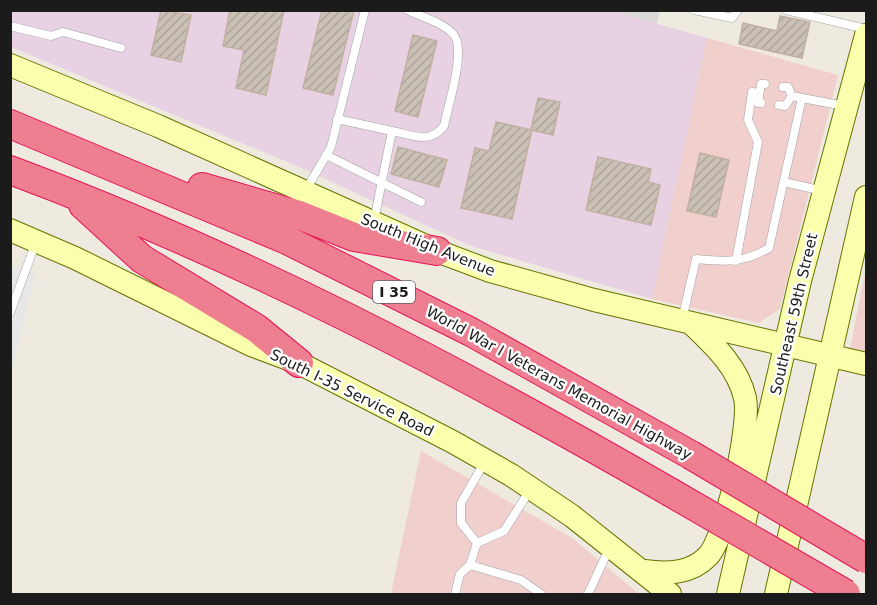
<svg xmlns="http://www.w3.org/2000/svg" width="877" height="605" font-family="'DejaVu Sans',sans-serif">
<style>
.residential{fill:#dad8d8}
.commercial{fill:#f1cfcc}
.industrial{fill:#e8d1e3}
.parking{fill:#e7e7e7}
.building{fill:url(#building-hatch);stroke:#c1b0a1;stroke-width:1.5}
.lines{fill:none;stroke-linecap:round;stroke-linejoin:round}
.service-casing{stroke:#a2a2a2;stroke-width:9}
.secondary-casing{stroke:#657500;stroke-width:24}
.motorway-casing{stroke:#e61356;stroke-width:30}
.service{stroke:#fff;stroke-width:8}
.secondary{stroke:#f9ffad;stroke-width:22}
.motorway{stroke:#ee7f91;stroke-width:28}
.motorway-bridge-casing{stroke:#e61356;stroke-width:30;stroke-linecap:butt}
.motorway-bridge{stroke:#ee7f91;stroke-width:28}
.labels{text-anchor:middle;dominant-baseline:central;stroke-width:4.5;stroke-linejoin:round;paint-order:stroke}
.shield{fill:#fff;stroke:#5f5f5f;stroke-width:1.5}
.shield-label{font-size:14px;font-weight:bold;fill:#1b1b1b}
.street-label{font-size:15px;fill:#1b1b1b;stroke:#fff}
</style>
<defs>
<pattern id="building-hatch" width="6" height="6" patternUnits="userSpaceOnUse" patternTransform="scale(1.5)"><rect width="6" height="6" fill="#cac0b6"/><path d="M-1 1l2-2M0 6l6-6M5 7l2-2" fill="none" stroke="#ada49c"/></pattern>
</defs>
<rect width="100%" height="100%" fill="#eeeae0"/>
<path class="residential" d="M609,11L660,10V11L657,24Z"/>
<path class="commercial" d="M707,38L838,75L780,309L759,323L652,299Z
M866,268V352L850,349Z
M421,451L572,538L639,594H391Z"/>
<path class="industrial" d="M609,10L707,38L652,299L471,246L297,166L11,47L10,11Z"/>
<path class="parking" d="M11,267L35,273L11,374Z"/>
<path class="building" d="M161,10L191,15L181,62L151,55Z
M230,10H284L266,95L236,88L244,50L223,46Z
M322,10H354L333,95L303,88Z
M780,16L810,22L802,58L739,44L743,23L777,31Z
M413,35L437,41L418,117L395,111Z
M538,98L560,102L553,135L531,130Z
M496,122L532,130L512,219L461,208L475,148L489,151Z
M398,147L447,160L439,187L391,174Z
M700,153L729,160L716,217L687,211Z
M598,157L651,169L648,182L660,185L651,225L586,210Z"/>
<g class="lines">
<defs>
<path id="service" d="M694,10L732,18L738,10
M786,10L866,29
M10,26L51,36L63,32L121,48
M783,87H788L792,96L802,98
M761,103H758L761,84H765
M779,105L785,106L792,96
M337,119L392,131
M326,155L421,202
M784,182L823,191
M306,190L331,147L365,10
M374,221L392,131C412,135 429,145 444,126C448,106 467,48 453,34C442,22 422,17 407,10
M736,261L758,142L748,120L752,92L758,93
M10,313L36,242
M682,320L696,259C726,262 743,263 769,248L802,98L845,106
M484,463L461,503V523L477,543L504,531L530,490
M470,565L477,543
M455,594L460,574L470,565L521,580L541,594
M588,594L609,549"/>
<path id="secondary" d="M10,65L158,126L437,251L490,271L594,300L866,364
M10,230L75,258L251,345L299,363L453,442L511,475L572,516L670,594
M644,571C667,574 691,574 708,556C726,537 751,424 745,398C738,367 714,345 692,324
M728,594L800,281L866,35
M776,594L866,197"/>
<path id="motorway" d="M10,124L287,240L471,332L691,455
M10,170C241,256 457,369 670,492
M202,187L299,215L354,237L437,251
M83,205L142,259L256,328L299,363"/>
</defs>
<use href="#service" class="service-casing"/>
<use href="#secondary" class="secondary-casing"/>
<use href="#motorway" class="motorway-casing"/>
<use href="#service" class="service"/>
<use href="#secondary" class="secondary"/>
<use href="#motorway" class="motorway"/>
<defs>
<path id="motorway-bridge" d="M691,455L866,559
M670,492L846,594"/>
</defs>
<use href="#motorway-bridge" class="motorway-bridge-casing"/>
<use href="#motorway-bridge" class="motorway-bridge"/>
</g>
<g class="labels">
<rect class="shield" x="373" y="281" width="42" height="22" rx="4.5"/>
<g class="shield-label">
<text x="394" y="292">I 35</text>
</g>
<g class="street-label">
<text transform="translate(428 245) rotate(22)">South High Avenue</text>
<text transform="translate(794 314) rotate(-77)">Southeast 59th Street</text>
<text transform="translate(559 383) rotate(29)">World War I Veterans Memorial Highway</text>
<text transform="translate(352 393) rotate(26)">South I-35 Service Road</text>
</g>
</g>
<rect width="877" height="605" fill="none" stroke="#1b1b1b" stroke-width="24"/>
</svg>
